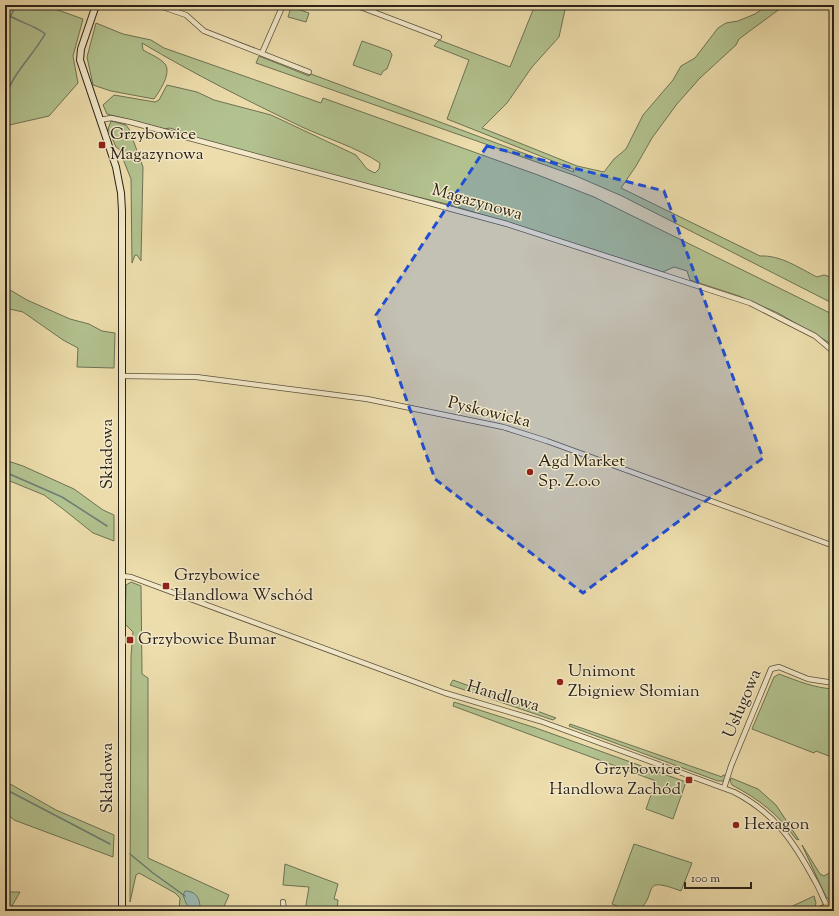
<svg xmlns="http://www.w3.org/2000/svg" width="839" height="916" font-family="'Sorts Mill Goudy',serif">
<style>
.green{fill:#b2c28f;stroke:#6e7254}
.water{fill:#9cbab3;stroke:#6e7d75}
.lines{fill:none;stroke-linecap:round;stroke-linejoin:round}
.stream{stroke:#6e7d75;stroke-width:1.5}
.minor-casing{stroke:#5b513e;stroke-width:6}
.secondary-casing{stroke:#2a2219;stroke-width:8}
.primary-casing{stroke:#2a2219;stroke-width:8}
.minor{stroke:#f3e9c9;stroke-width:4.5}
.secondary{stroke:#f3e9c9;stroke-width:6}
.primary{stroke:#e6be76;stroke-width:7}
.marked{fill:#1d4ed8;fill-opacity:0.2;stroke:#1d4ed8;stroke-width:3;stroke-dasharray:8 5;stroke-linejoin:round}
.poi-dot{fill:#8f2418;stroke:#f3e9c9;stroke-width:1.5}
.labels{text-anchor:middle;dominant-baseline:central;stroke-width:3;stroke-linejoin:round;paint-order:stroke}
.poi-label{font-size:17px;fill:#2a2219;stroke:#f3e9c9;text-anchor:start}
.street-label{font-size:17px;fill:#2a2219;stroke:#f3e9c9}
</style>
<rect width="100%" height="100%" fill="#edddac"/>
<filter id="stains"><feTurbulence type="fractalNoise" baseFrequency=".005" numOctaves="4"/><feColorMatrix values="0 0 0 0 .2 0 0 0 0 .09 0 0 0 0 .02 0 0 0 .5 -.17"/></filter>
<radialGradient id="worn" r=".72"><stop offset=".6" stop-color="#630" stop-opacity="0"/><stop offset="1" stop-color="#630" stop-opacity=".3"/></radialGradient>
<path class="green" d="M5,5H44L83,19L73,56L78,83L49,116L5,126Z
M535,5H566L559,37L532,67L507,103L482,128L577,166L604,172L614,159L626,149L643,115L673,80L681,66L695,58L718,28L726,23L738,21L755,14L768,5H785L739,39L736,45L700,78L677,104L652,138L636,166L621,188L760,256C781,255 799,268 817,277L824,275L834,278V304L622,196L576,176L256,63L259,56L309,76L311,74L574,172L573,169L447,119L469,60L434,46L439,40L510,67Z
M291,7L309,13L306,22L288,17Z
M96,23L123,34L151,40L164,48L321,103L323,98L538,175L594,197L834,315V348L828,342L778,313L739,296L690,280L687,271L674,267L663,272L451,205L380,188L177,133L176,130L170,128L164,129L107,114L103,105L114,95L155,102L159,100L167,85L197,92L214,100L271,115L356,155L367,169L375,173L379,169L380,163C356,147 328,139 302,127C248,101 194,74 142,43L143,50C150,54 160,58 165,64C172,73 159,92 154,99L111,91L93,85L87,57Z
M362,41L390,51L392,55L387,69L383,71L381,75L353,65Z
M111,121L126,125L129,129L143,167L141,261L137,255H135L132,263L131,179L119,149L116,147L108,129Z
M5,287L27,300L70,319L89,324L102,331L115,333L114,368L77,367L78,348L63,340L23,312L5,308Z
M5,460L23,466L74,489L103,510L114,515V541L93,533L63,509L44,495L5,479Z
M131,582L141,586L142,674L148,678V858L229,895L222,911H179L180,898L175,893L139,873L136,875L130,902L131,656L133,632L125,624L126,585Z
M779,674C798,681 814,688 834,689V758L816,751L814,753L752,729L774,677Z
M453,680L556,718L553,720L450,685Z
M454,702L536,728L686,782L673,819L646,809L656,781L453,706Z
M570,724L722,777L723,775L727,776L723,781H718L569,726Z
M731,778L758,789L776,805L799,840L796,839C779,815 759,799 732,785L730,781Z
M5,781L56,810L114,835L113,857L14,820L5,812Z
M634,844L692,863L681,891C638,875 660,893 638,911H630L612,904Z
M802,845L820,874L824,876L831,872L834,876V900H830L826,897Z
M285,864L338,884L334,899L338,900L337,911H305L309,887L283,885Z
M5,892H20L9,911H5Z
M814,896L816,903L815,907L807,911H782Z"/>
<path class="water" d="M185,891C196,891 200,898 200,908L198,911H192L186,903L183,895Z"/>
<g class="lines">
<path class="stream" d="M5,28L16,5
M5,99C12,73 33,56 45,34C40,28 18,21 10,16
M5,472L62,497L107,526
M5,789L110,844
M130,854L153,873L185,896"/>
<defs>
<path id="minor" d="M157,5L186,15L204,31L309,72
M355,5L439,37
M373,12L376,5
M262,53L283,5
M100,120L111,118L130,122L507,224L750,303L815,336L834,352
M122,376L196,377L367,399L503,427L547,441L834,546
M122,576L131,577L445,693L540,721L734,792C775,813 794,842 815,881C821,891 824,902 830,911
M724,788L731,766L771,669L779,667L808,679L834,683
M283,902L284,911"/>
<path id="secondary" d="M96,5L81,49L80,60L116,167L121,193L122,211V911"/>
<path id="primary" d="M818,911L834,904"/>
</defs>
<use href="#minor" class="minor-casing"/>
<use href="#secondary" class="secondary-casing"/>
<use href="#primary" class="primary-casing"/>
<use href="#minor" class="minor"/>
<use href="#secondary" class="secondary"/>
<use href="#primary" class="primary"/>
</g>
<path class="marked" d="M487,146L664,191L763,458L583,593L435,479L376,315Z"/>
<g class="poi-dot">
<rect x="98" y="141" width="8" height="8" rx="2"/>
<circle cx="530" cy="472" r="4"/>
<rect x="162" y="582" width="8" height="8" rx="2"/>
<rect x="126" y="636" width="8" height="8" rx="2"/>
<circle cx="560" cy="682" r="4"/>
<rect x="685" y="776" width="8" height="8" rx="2"/>
<circle cx="736" cy="825" r="4"/>
</g>
<g class="labels">
<g class="poi-label">
<text x="110" y="135">Grzybowice<tspan x="110" dy="20">Magazynowa</tspan></text>
<text x="538" y="462">Agd Market<tspan x="538" dy="20">Sp. Z.o.o</tspan></text>
<text x="174" y="576">Grzybowice<tspan x="174" dy="20">Handlowa Wschód</tspan></text>
<text x="138" y="640">Grzybowice Bumar</text>
<text x="568" y="672">Unimont<tspan x="568" dy="20">Zbigniew Słomian</tspan></text>
<text x="681" y="770" text-anchor="end">Grzybowice<tspan x="681" dy="20">Handlowa Zachód</tspan></text>
<text x="744" y="825">Hexagon</text>
</g>
<g class="street-label">
<text transform="translate(477 203) rotate(16)">Magazynowa</text>
<text transform="translate(489 413) rotate(14)">Pyskowicka</text>
<text transform="translate(108 454) rotate(-90)">Składowa</text>
<text transform="translate(503 697) rotate(16)">Handlowa</text>
<text transform="translate(743 704) rotate(-67)">Usługowa</text>
<text transform="translate(108 778) rotate(-90)">Składowa</text>
</g>
</g>
<rect width="839" height="916" fill="none" stroke="#edddac" stroke-width="20"/>
<rect x="6" y="6" width="827" height="904" fill="none" stroke="#2a2219" stroke-width="2"/>
<rect x="10" y="10" width="819" height="896" fill="none" stroke="#2a2219"/>
<path d="M685 882v6h66v-6" fill="none" stroke="#2a2219" stroke-width="2"/>
<text x="691" y="882" font-size="12" fill="#2a2219" stroke="#f3e9c9" stroke-width="3" paint-order="stroke">100 m</text>
<rect width="100%" height="100%" filter="url(#stains)"/>
<rect width="100%" height="100%" fill="url(#worn)"/>
</svg>
